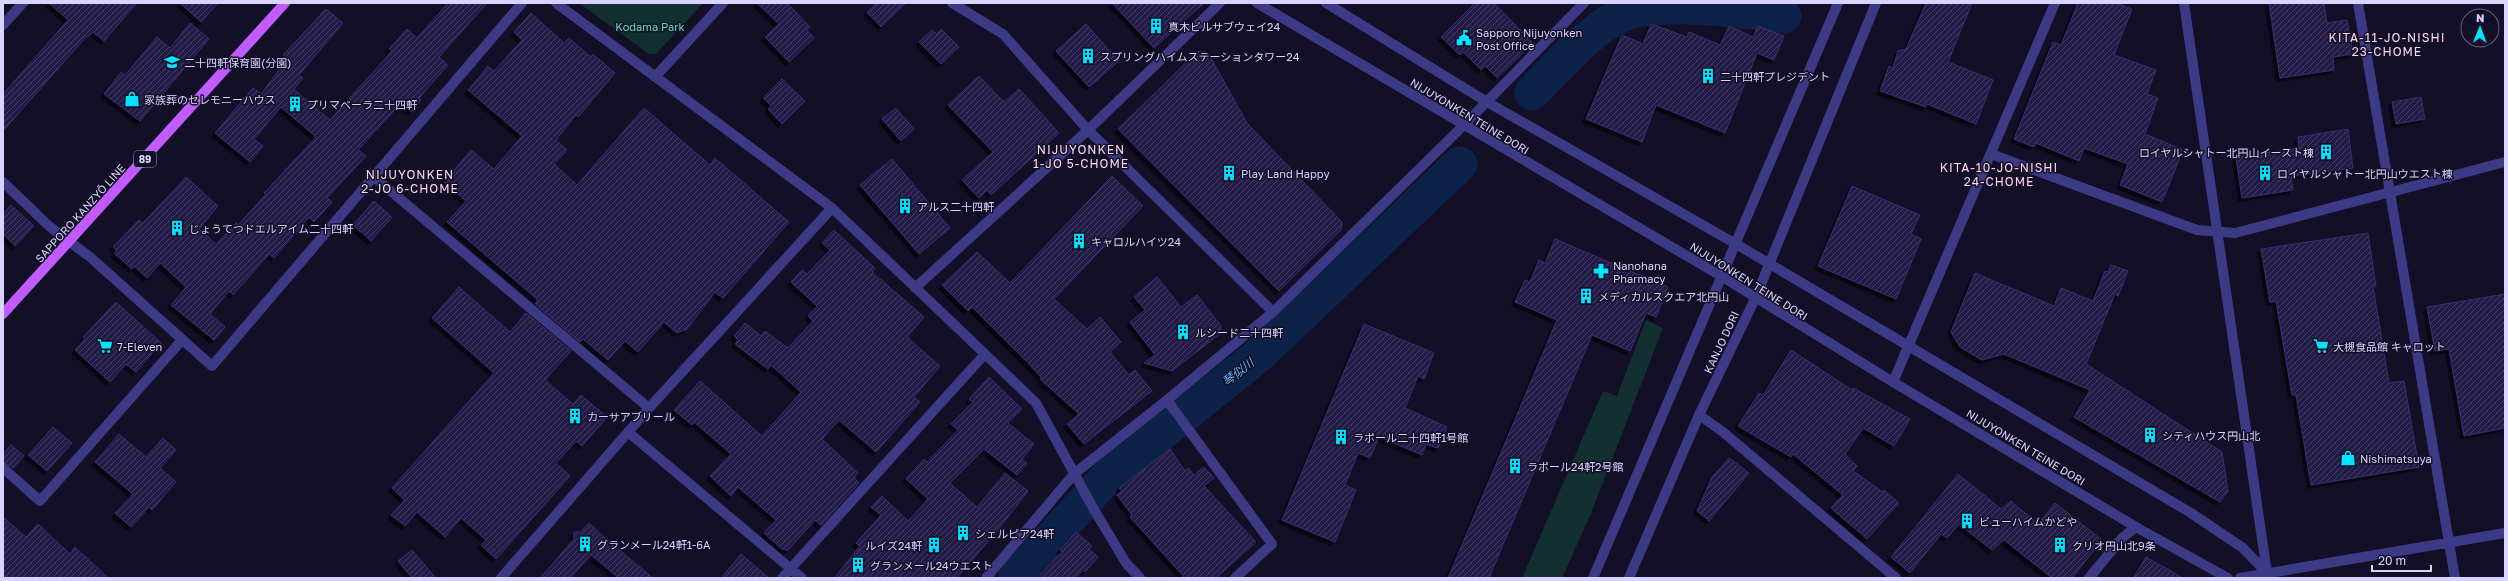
<svg xmlns="http://www.w3.org/2000/svg" width="2508" height="581" font-family="'Golos Text','Noto Sans JP',sans-serif">
<style>
.green{fill:#12302f}
.lines{fill:none;stroke-linecap:round;stroke-linejoin:round}
.river{stroke:#0c2248;stroke-width:35}
.building{fill:url(#building-hatch);stroke:#3b2d73;filter:url(#shadow)}
.minor{stroke:#3d3a85;stroke-width:10}
.tertiary{stroke:#3d3a85;stroke-width:10}
.primary{stroke:#c25bff;stroke-width:10}
.labels{text-anchor:middle;dominant-baseline:central;stroke-width:3;stroke-linejoin:round;paint-order:stroke}
.shield{fill:#130f26;stroke:#9e99be;stroke-width:1}
.shield-label{font-size:10px;font-weight:bold;fill:#d9d4ff}
.park-label{font-size:11px;fill:#5fe0c0;stroke:#130f26}
.poi-label{font-size:11px;fill:#d9d4ff;stroke:#130f26;text-anchor:start}
.street-label{font-size:11px;fill:#d9d4ff;stroke:#130f26}
.neighbourhood-label{font-size:12px;letter-spacing:1px;fill:#ffd6f0;stroke:#130f26}
.water-label{font-size:12px;font-style:italic;fill:#62b6ff;stroke:#130f26}
</style>
<defs>
<pattern id="building-hatch" width="6" height="6" patternUnits="userSpaceOnUse"><rect width="6" height="6" fill="#241b47"/><path d="M-1 1l2-2M0 6l6-6M5 7l2-2" fill="none" stroke="#433b63"/></pattern>
<filter id="shadow"><feDropShadow dx="-3.5" dy="3.5" stdDeviation="0" flood-color="#0009"/></filter>
</defs>
<rect width="100%" height="100%" fill="#130f26"/>
<path class="green" d="M579,3H703L656,54H649Z
M1646,320L1663,328L1592,511L1562,578H1522L1603,391L1617,396Z"/>
<g class="lines">
<path class="river" d="M1532,93C1556,69 1593,26 1624,14C1661,0 1743,10 1784,16
M1015,578L1107,477L1259,355L1460,164"/>
</g>
<path class="building" d="M49,3H137L104,41L93,32L88,37L87,36L3,131V94L68,20Z
M180,3H218L201,22Z
M448,3H487L439,57L448,65L419,98L421,100L411,112L401,103L358,150L366,156L327,198L332,202L314,222L309,217L274,258L269,254L233,295L229,291L210,314L225,327L214,340L171,305L186,287L160,263L147,278L134,266L132,269L114,253L117,251L113,247L139,220L143,223L186,177L218,206L199,229L216,244L236,223L238,225L266,194L264,193L316,137L281,107L254,139L263,146L250,162L215,133L253,88L261,94L287,59L283,55L326,9L343,23L299,75L303,78L294,89L330,120L392,51L389,49L407,29L417,38Z
M757,3H787L810,27L807,30L814,38L789,62L765,37L779,24Z
M877,3H906L881,27L867,12Z
M1112,3H1204L1154,48Z
M1475,3H1494L1533,43L1497,78L1485,66L1481,70L1463,52L1460,55L1441,37Z
M1926,3H1972L1948,62L1993,80L1976,124L1927,104L1926,107L1880,91L1889,66L1893,68L1898,51L1906,49Z
M2078,3H2116L2132,9L2114,55L2156,70L2147,94L2158,98L2145,134L2183,150L2162,202L2120,185L2128,164L2084,148L2079,161L2036,143L2034,147L2014,139L2053,42L2061,45Z
M2269,3H2324L2327,23L2347,20L2353,54L2333,57L2334,70L2280,78Z
M531,13L564,43L569,38L591,57L593,54L615,73L578,117L576,115L556,140L567,150L554,164L577,185L644,108L710,165L715,158L789,222L723,298L715,292L687,329L677,333L664,322L638,352L625,341L608,360L583,339L580,342L535,304L538,300L447,222L466,201L444,182L471,150L494,169L522,136L468,90L488,66L494,71L522,40L514,32Z
M190,23L209,39L140,121L104,94L121,72L125,75L157,37L170,48Z
M1086,24L1119,61L1089,87L1056,51Z
M1651,24L1687,37L1689,32L1720,45L1729,26L1753,37L1758,26L1784,36L1774,60L1757,53L1725,133L1656,105L1642,142L1586,119L1622,35L1643,44Z
M941,29L959,47L941,64L919,42L932,30L937,34Z
M1201,51L1211,58L1247,123L1342,222L1341,230L1279,291L1118,129L1197,52Z
M979,76L1004,102L1019,89L1059,133L991,195L987,190L979,198L962,180L993,152L948,105Z
M782,79L805,101L782,124L768,109L771,106L763,98Z
M2421,97L2425,119L2396,124L2392,102Z
M896,108L914,129L901,141L882,119Z
M2348,129L2353,168L2291,176L2293,190L2242,198L2236,157L2299,148L2298,137Z
M892,159L950,228L919,254L860,185Z
M1112,176L1143,206L1054,299L1087,329L1100,317L1121,342L1110,352L1129,375L1135,370L1152,391L1084,444L1067,424L1079,414L1040,379L1042,378L1028,363L972,307L968,311L942,285L977,252L1010,283Z
M1852,186L1920,215L1911,234L1921,239L1896,299L1818,266Z
M374,201L392,217L371,241L353,225Z
M11,205L34,226L15,246L3,234V214Z
M834,230L875,268L872,272L924,317L907,337L940,366L914,397L920,402L876,452L839,420L822,439L858,473L854,478L859,483L821,525L815,520L788,550L782,549L764,533L776,520L738,487L731,496L710,476L731,454L694,422L692,425L674,410L700,381L762,436L801,392L771,365L768,369L735,344L738,340L734,336L745,323L761,336L765,331L788,348L813,321L808,316L817,306L791,282L802,270L807,274L830,250L822,243Z
M2368,233L2376,286H2373L2389,383L2404,381L2419,467L2311,485L2296,395H2292L2276,301L2270,302L2261,249Z
M1555,239L1668,287L1656,317L1646,313L1630,351L1592,335L1489,578H1448L1557,320L1515,302L1525,280L1530,282L1539,260L1545,263Z
M2111,265L2128,271L2118,296L2115,294L2086,364L2222,452L2228,491L2220,502L2074,417L2090,390L2004,354L1982,360L1960,347L1951,332L1975,273L2054,306L2061,288L2093,301L2105,271L2108,272Z
M1157,277L1181,307L1197,295L1221,326V333L1172,371L1144,363L1155,355L1130,322L1145,310L1134,297Z
M459,287L510,332L526,313L571,351L545,380L573,404L581,395L607,417L582,446L576,441L556,463L570,476L496,559L481,545L486,540L461,518L445,537L417,512L405,526L391,515L405,500L392,488L494,373L432,318Z
M2505,294V428L2464,436L2449,349L2435,351L2427,307Z
M116,302L161,343L136,372L126,364L110,382L75,350L85,339L83,337Z
M1364,324L1434,353L1424,379L1418,376L1405,408L1447,427L1438,448L1426,444L1422,455L1379,437L1370,458L1358,453L1345,485L1356,490L1335,542L1282,520Z
M1791,350L1852,390L1853,388L1910,419L1894,446L1863,428L1845,454L1857,466L1853,471L1883,492L1884,490L1899,503L1867,539L1831,508L1843,495L1793,454L1791,457L1738,426L1759,393L1763,395Z
M989,377L1022,409L1008,423L1034,444L1022,459L1027,463L1017,475L984,449L950,483L977,507L1005,473L1028,491L1001,526L957,578H834L860,546L856,543L881,515L871,507L882,496L908,521L928,499L906,479L924,459L927,462L958,430L951,424L973,402L969,399Z
M53,427L72,443L47,471L28,455Z
M119,434L146,457L163,438L176,450L160,468L176,482L152,510L149,507L131,527L115,513L133,494L95,462Z
M11,445L24,456L13,468L3,462V454Z
M1170,449L1185,471L1188,468L1194,475L1204,467L1214,478L1204,486L1256,542L1216,578H1185L1130,517L1132,515L1117,495L1122,491L1119,488Z
M1729,458L1749,473L1709,521L1697,511L1712,477Z
M1958,474L2001,509L2011,501L2038,524L2055,503L2102,540L2072,578H2052L2004,540L1992,550L1959,524L1947,538L1941,534L1910,573L1891,557Z
M3,517L26,537L38,524L70,554L75,547L108,578H3Z
M589,523L605,538L653,578H619L591,555L570,578H540L574,539V532H581Z
M1076,532L1092,546L1089,549L1098,557L1085,572L1083,570L1076,578H1037L1062,552L1060,550Z
M412,550L436,578H412L398,561Z
M741,554L769,578H721Z
M2146,557L2183,578H2133Z"/>
<g class="lines">
<path class="minor" d="M556,3L832,208L985,354L1036,403L1093,508L1126,563L1140,578
M952,3L1003,34L1088,130L1273,312
M2184,3L2267,573
M2358,3L2455,578
M3,25L23,3
M655,77L723,3
M1991,154L2197,230L2235,233L2505,162
M374,177L649,408
M3,182L49,226L90,257L212,366L522,3
M915,288L1088,130L1220,3
M1893,382L2055,3
M1167,400L1272,544L1235,578
M1699,415L1723,432L1896,578
M628,432L802,578
M3,468L40,501L182,340
M501,578L649,408L832,208
M782,578L985,354
M986,578L1074,474L1167,400L1273,312L1463,126L1584,3
M2089,578L2122,538L2136,527
M2240,578L2505,533"/>
<path class="tertiary" d="M1257,3L1721,276L1893,382L2136,527L2228,578
M1326,3L1487,102L1736,244L2191,513L2243,548L2267,573L2268,578
M1593,578L1838,3
M1629,578L1699,415L1755,299L1876,3"/>
<path class="primary" d="M3,314L285,3"/>
</g>
<defs>
<symbol id="building-bare" viewBox="-9 -9 18 18"><path d="M-4-6H4V6H1V3H-1V6H-4ZM-2.5-4.3h1.7v1.8h-1.7ZM.8-4.3h1.7v1.8H.8ZM-2.5-1h1.7V.8h-1.7ZM.8-1h1.7V.8H.8Z" fill="#00e5ff" stroke="#130f26" stroke-width="2.5" paint-order="stroke"/></symbol>
<symbol id="civic-bare" viewBox="-9 -9 18 18"><path d="M-.6-6.5H3V-4.5H.6V-3L4-1V1h2V6H-6V1h2V-1L-.6-3ZM-1.2 2.5V6h2.4V2.5Z" fill="#00e5ff" stroke="#130f26" stroke-width="2.5" paint-order="stroke"/></symbol>
<symbol id="school-bare" viewBox="-9 -9 18 18"><path d="M0-5L7-2L0 1L-7-2ZM-4 1L0 2.5L4 1V4Q0 6-4 4Z" fill="#00e5ff" stroke="#130f26" stroke-width="2.5" paint-order="stroke"/></symbol>
<symbol id="shop-bare" viewBox="-9 -9 18 18"><path d="M-5-2.5h2.3a2.7 3.5 0 0 1 5.4 0H5L5.5 6h-11ZM-1.5-2.5h3a1.5 2.3 0 0 0-3 0Z" fill="#00e5ff" stroke="#130f26" stroke-width="2.5" paint-order="stroke"/></symbol>
<symbol id="pharmacy-bare" viewBox="-9 -9 18 18"><path d="M-2-6h4v4h4v4h-4v4h-4v-4h-4v-4h4Z" fill="#00e5ff" stroke="#130f26" stroke-width="2.5" paint-order="stroke"/></symbol>
<symbol id="supermarket-bare" viewBox="-9 -9 18 18"><path d="M-6-5.5h2.5l.6 2H6L4.5 2H-2.5L-4.4-4H-6ZM-1.5 3.2a1.3 1.3 0 1 0 .1 0ZM3 3.2a1.3 1.3 0 1 0 .1 0Z" fill="#00e5ff" stroke="#130f26" stroke-width="2.5" paint-order="stroke"/></symbol>
</defs>
<g fill-rule="evenodd">
<use href="#building-bare" x="1145" y="15" width="22" height="22"/>
<use href="#civic-bare" x="1453" y="27" width="22" height="22"/>
<use href="#building-bare" x="1077" y="45" width="22" height="22"/>
<use href="#school-bare" x="161" y="51" width="22" height="22"/>
<use href="#building-bare" x="1697" y="65" width="22" height="22"/>
<use href="#shop-bare" x="121" y="88" width="22" height="22"/>
<use href="#building-bare" x="284" y="93" width="22" height="22"/>
<use href="#building-bare" x="2315" y="141" width="22" height="22"/>
<use href="#building-bare" x="1218" y="162" width="22" height="22"/>
<use href="#building-bare" x="2254" y="162" width="22" height="22"/>
<use href="#building-bare" x="894" y="195" width="22" height="22"/>
<use href="#building-bare" x="166" y="217" width="22" height="22"/>
<use href="#building-bare" x="1068" y="230" width="22" height="22"/>
<use href="#pharmacy-bare" x="1590" y="260" width="22" height="22"/>
<use href="#building-bare" x="1575" y="285" width="22" height="22"/>
<use href="#building-bare" x="1172" y="321" width="22" height="22"/>
<use href="#supermarket-bare" x="94" y="335" width="22" height="22"/>
<use href="#supermarket-bare" x="2310" y="335" width="22" height="22"/>
<use href="#building-bare" x="564" y="405" width="22" height="22"/>
<use href="#building-bare" x="2139" y="424" width="22" height="22"/>
<use href="#building-bare" x="1330" y="426" width="22" height="22"/>
<use href="#shop-bare" x="2337" y="447" width="22" height="22"/>
<use href="#building-bare" x="1504" y="455" width="22" height="22"/>
<use href="#building-bare" x="1956" y="510" width="22" height="22"/>
<use href="#building-bare" x="952" y="522" width="22" height="22"/>
<use href="#building-bare" x="574" y="533" width="22" height="22"/>
<use href="#building-bare" x="923" y="534" width="22" height="22"/>
<use href="#building-bare" x="2049" y="534" width="22" height="22"/>
<use href="#building-bare" x="847" y="554" width="22" height="22"/>
</g>
<g class="labels">
<rect class="shield" x="134" y="151" width="22" height="16" rx="3"/>
<g class="shield-label">
<text x="145" y="159">89</text>
</g>
<g class="park-label">
<text x="650" y="26">Kodama Park</text>
</g>
<g class="poi-label">
<text x="1168" y="26">真木ビルサブウェイ24</text>
<text x="1476" y="32">Sapporo Nijuyonken<tspan x="1476" dy="13">Post Office</tspan></text>
<text x="1100" y="56">スプリングハイムステーションタワー24</text>
<text x="184" y="62">二十四軒保育園(分園)</text>
<text x="1720" y="76">二十四軒プレジデント</text>
<text x="144" y="99">家族葬のセレモニーハウス</text>
<text x="307" y="104">プリマベーラ二十四軒</text>
<text x="2314" y="152" text-anchor="end">ロイヤルシャトー北円山イースト棟</text>
<text x="1241" y="173">Play Land Happy</text>
<text x="2277" y="173">ロイヤルシャトー北円山ウエスト棟</text>
<text x="917" y="206">アルス二十四軒</text>
<text x="189" y="228">じょうてつドエルアイム二十四軒</text>
<text x="1091" y="241">キャロルハイツ24</text>
<text x="1613" y="265">Nanohana<tspan x="1613" dy="13">Pharmacy</tspan></text>
<text x="1598" y="296">メディカルスクエア北円山</text>
<text x="1195" y="332">ルシード二十四軒</text>
<text x="117" y="346">7-Eleven</text>
<text x="2333" y="346">大槻食品館 キャロット</text>
<text x="587" y="416">カーサアブリール</text>
<text x="2162" y="435">シティハウス円山北</text>
<text x="1353" y="437">ラポール二十四軒1号館</text>
<text x="2360" y="458">Nishimatsuya</text>
<text x="1527" y="466">ラポール24軒2号館</text>
<text x="1979" y="521">ビューハイムかどや</text>
<text x="975" y="533">シェルピア24軒</text>
<text x="597" y="544">グランメール24軒1-6A</text>
<text x="922" y="545" text-anchor="end">ルイズ24軒</text>
<text x="2072" y="545">クリオ円山北9条</text>
<text x="870" y="565">グランメール24ウエスト</text>
</g>
<g class="street-label">
<text transform="translate(1470 116) rotate(31)">NIJUYONKEN TEINE DORI</text>
<text transform="translate(80 213) rotate(-48)">SAPPORO KANZYŌ LINE</text>
<text transform="translate(1749 281) rotate(32)">NIJUYONKEN TEINE DORI</text>
<text transform="translate(1721 342) rotate(-65)">KANJO DORI</text>
<text transform="translate(2026 447) rotate(31)">NIJUYONKEN TEINE DORI</text>
</g>
<g class="neighbourhood-label">
<text x="2387" y="37">KITA-11-JO-NISHI<tspan x="2387" dy="14">23-CHOME</tspan></text>
<text x="1081" y="149">NIJUYONKEN<tspan x="1081" dy="14">1-JO 5-CHOME</tspan></text>
<text x="1999" y="167">KITA-10-JO-NISHI<tspan x="1999" dy="14">24-CHOME</tspan></text>
<text x="410" y="174">NIJUYONKEN<tspan x="410" dy="14">2-JO 6-CHOME</tspan></text>
</g>
<g class="water-label">
<text transform="translate(1238 372) rotate(-39)">琴似川</text>
</g>
</g>
<rect width="2508" height="581" fill="none" stroke="#d9d4ff" stroke-width="8"/>
<g transform="translate(2480 28) rotate(1)"><circle r="19" fill="#130f26" stroke="#625e7d"/>
<path d="M0-3L7 15L0 10L-7 15Z" fill="#00e5ff"/>
<text y="-6" font-size="11" font-weight="bold" text-anchor="middle" fill="#d9d4ff">N</text>
</g>
<path d="M2372 565v6h59v-6" fill="none" stroke="#d9d4ff" stroke-width="2"/>
<text x="2378" y="565" font-size="12" fill="#d9d4ff" stroke="#130f26" stroke-width="3" paint-order="stroke">20 m</text>
</svg>
